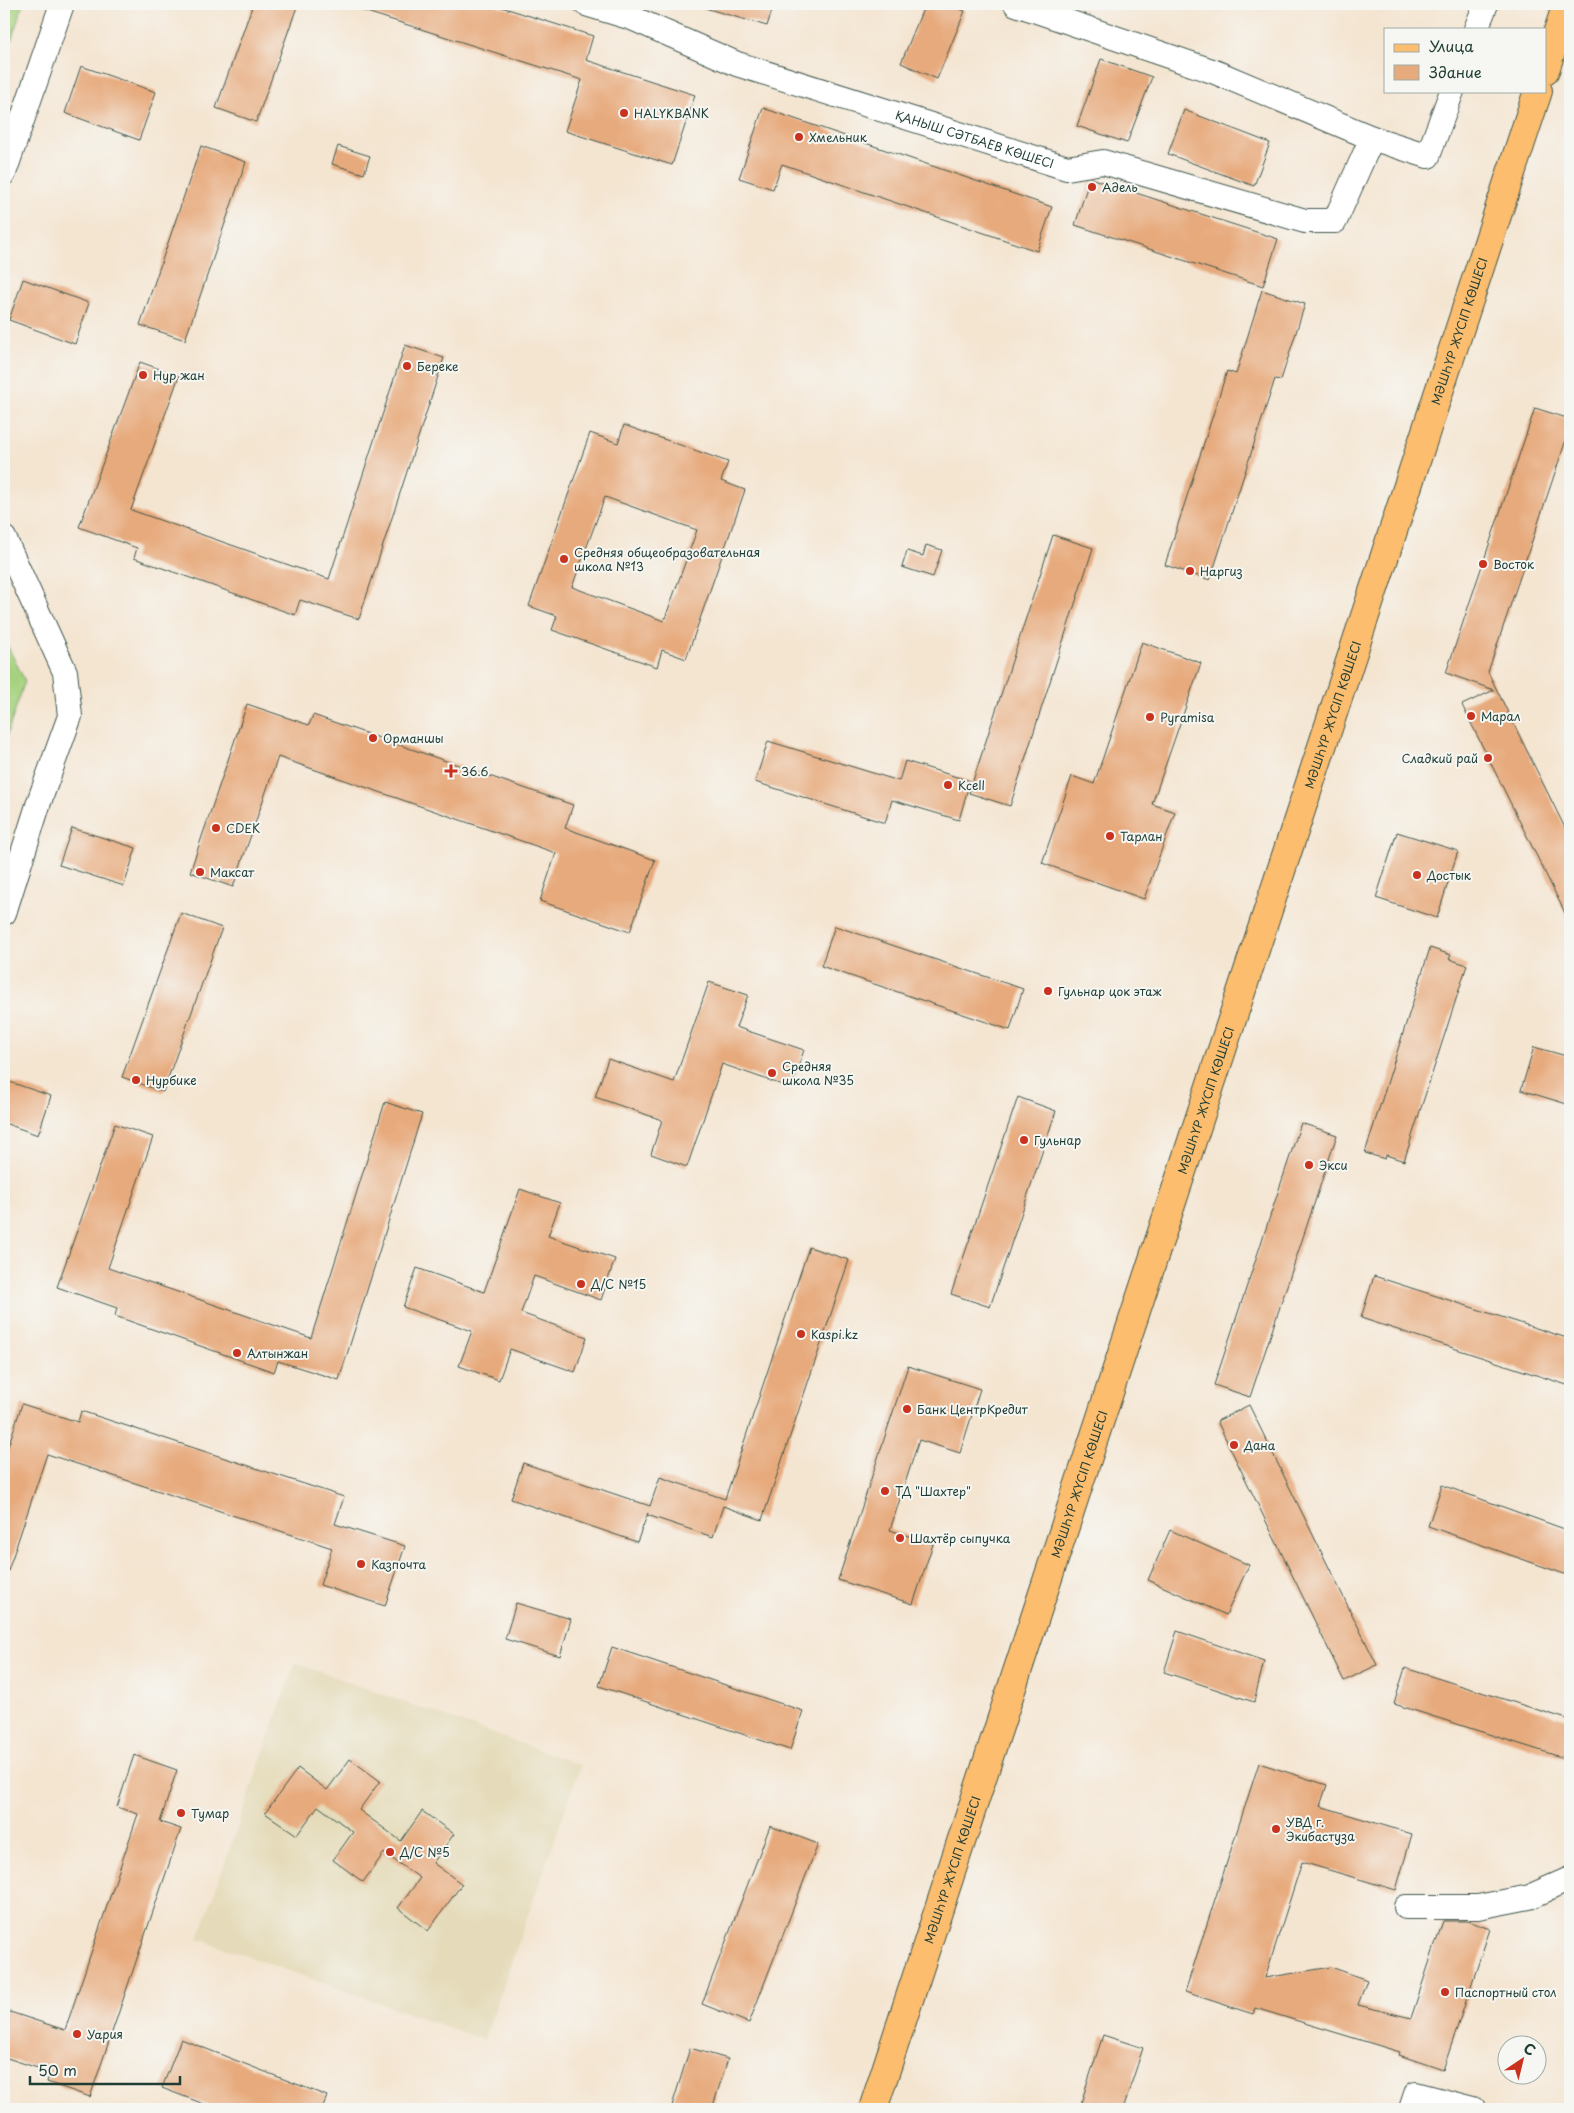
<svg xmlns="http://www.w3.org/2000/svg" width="1574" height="2113" font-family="'Playpen Sans',sans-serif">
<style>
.built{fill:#e5dbba}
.green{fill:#a6d27f;stroke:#62885a}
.building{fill:#e7aa7d;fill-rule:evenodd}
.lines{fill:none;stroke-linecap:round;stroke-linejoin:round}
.minor-casing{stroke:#3f564c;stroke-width:26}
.major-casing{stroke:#3f564c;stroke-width:30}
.minor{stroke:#fff;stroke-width:24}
.major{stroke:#fcbd6e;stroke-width:28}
.poi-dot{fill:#c8321e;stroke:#f6f6f2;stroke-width:2}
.labels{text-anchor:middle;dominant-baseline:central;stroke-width:4;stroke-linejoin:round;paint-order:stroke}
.poi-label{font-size:12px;fill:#1f3d34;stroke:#f6f6f2;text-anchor:start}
.street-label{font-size:12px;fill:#1f3d34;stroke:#f6f6f2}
</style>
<rect width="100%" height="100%" fill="#f6f6f2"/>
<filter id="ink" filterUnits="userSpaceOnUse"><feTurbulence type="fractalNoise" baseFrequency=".02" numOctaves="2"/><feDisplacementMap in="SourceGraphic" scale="10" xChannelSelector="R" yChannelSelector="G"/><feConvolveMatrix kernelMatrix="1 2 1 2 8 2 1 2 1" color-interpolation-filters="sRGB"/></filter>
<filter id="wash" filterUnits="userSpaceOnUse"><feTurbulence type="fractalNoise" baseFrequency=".0096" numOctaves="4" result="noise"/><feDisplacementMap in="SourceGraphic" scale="20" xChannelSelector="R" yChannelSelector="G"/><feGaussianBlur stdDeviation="1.12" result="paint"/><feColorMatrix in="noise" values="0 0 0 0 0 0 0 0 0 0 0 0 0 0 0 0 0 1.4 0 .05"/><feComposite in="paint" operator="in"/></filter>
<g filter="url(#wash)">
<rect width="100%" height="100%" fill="#f4e5d1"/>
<path class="built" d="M295,1663L581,1765L484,2040L198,1939Z"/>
<path class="green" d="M4,4H23L4,63Z
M4,639L25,681L4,743Z"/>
<g id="blocks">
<path class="building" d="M253,4H298L256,122L216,108Z
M352,4H492L593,36L586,60L695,95L672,165L565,131L582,80L351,7Z
M706,4H774L767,26L705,8Z
M925,4H946L965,11L937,79L901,63Z
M1101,59L1152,77L1127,143L1077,126Z
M81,66L156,92L139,140L65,113Z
M763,108L1052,207L1037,251L782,164L773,189L739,178Z
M1184,110L1270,143L1254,186L1168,154Z
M201,146L246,162L185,340L140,325Z
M338,146L370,156L364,174L332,164Z
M1090,178L1278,239L1263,286L1075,225Z
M23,279L89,303L75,344L9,320Z
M1262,290L1305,304L1281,380L1275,379L1210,580L1165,565L1227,371L1236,374Z
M405,345L444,358L359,619L300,600L295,615L134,558L137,548L79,527L140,362L179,376L131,510L329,579Z
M1535,408L1570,419V428L1488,672L1570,838V923L1462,705L1494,690L1446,673Z
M624,425L728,462L721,481L745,490L686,659L662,650L657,667L552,630L557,616L529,606L590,433L618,443ZM605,497L697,530L664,621L572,587Z
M1053,535L1093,548L1010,806L969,793Z
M926,545L942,550L933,577L902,567L907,551L923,556Z
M1142,642L1201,663L1152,804L1175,812L1144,899L1042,863L1072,776L1094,784Z
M247,704L309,725L313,715L573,805L565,828L655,860L630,932L540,901L556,853L278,757L233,887L190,872Z
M768,741L899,781L905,761L970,781L959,820L892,800L885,823L755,782Z
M72,828L136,848L124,886L59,865Z
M1397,832L1458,851L1437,918L1376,898Z
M181,913L222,928L163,1092L122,1077Z
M835,926L1023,989L1010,1030L821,966Z
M1430,948L1451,955L1449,959L1467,965L1404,1161L1386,1155L1385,1159L1365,1153Z
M709,982L748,995L736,1027L804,1050L791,1088L722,1064L687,1167L651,1154L662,1120L595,1097L608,1059L674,1082Z
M1534,1047L1570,1057V1105L1521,1090Z
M4,1080L51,1096L38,1135L4,1123Z
M1018,1097L1056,1111L990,1307L951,1294Z
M385,1102L422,1114L339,1380L278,1361L274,1372L115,1316L117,1308L57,1287L115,1124L153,1137L108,1268L311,1338Z
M1301,1123L1337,1135L1250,1397L1214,1385Z
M520,1189L560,1203L548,1236L615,1259L601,1300L534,1276L521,1313L587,1337L575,1372L510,1349L499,1380L459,1366L472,1331L403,1307L417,1268L484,1292Z
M809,1247L849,1260L762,1520L723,1506L713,1537L647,1515L648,1513L637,1542L511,1499L523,1463L650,1506L660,1477L725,1499Z
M1374,1276L1570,1339V1386L1361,1318Z
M908,1366L980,1389L960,1453L919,1440L890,1530L933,1544L913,1604L838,1580Z
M22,1404L78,1422L81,1411L344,1497L335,1524L405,1546L385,1606L320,1585L332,1548L47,1454L7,1574H4V1459Z
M1249,1405L1377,1665L1344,1681L1217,1421Z
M1442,1485L1570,1531V1576L1428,1526Z
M1170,1530L1249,1565L1226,1615L1148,1580Z
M516,1603L571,1619L560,1656L505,1639Z
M1177,1631L1264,1661L1254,1702L1164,1672Z
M612,1647L803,1711L790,1750L599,1686Z
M1405,1668L1570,1720V1760L1394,1704Z
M134,1755L177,1770L160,1822L181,1829L90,2097L47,2082L50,2072L4,2057V2010L65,2030L138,1814L117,1807Z
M350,1759L380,1781L359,1810L401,1841L422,1811L454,1834L433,1863L462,1884L428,1931L398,1908L420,1878L384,1853L363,1882L333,1860L353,1832L318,1806L297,1835L265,1813L298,1768L327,1790Z
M1259,1763L1327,1785L1320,1806L1412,1834L1396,1890L1302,1862L1265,1978L1331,1967L1367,1980L1358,2005L1411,2018L1443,1921H1467L1490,1929L1443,2070L1399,2055L1400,2052L1255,2008L1253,2014L1185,1992Z
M770,1826L818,1844L749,2023L702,2004Z
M1103,2035L1143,2048L1123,2109H1079Z
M181,2039L327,2096L322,2109H217L162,2088Z
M690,2048L728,2059L712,2109H671Z"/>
</g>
</g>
<g filter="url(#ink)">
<use href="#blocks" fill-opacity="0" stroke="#3f564c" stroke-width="1"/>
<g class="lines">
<defs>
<g id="minor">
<path id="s1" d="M586,4L632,18L737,64L1067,168L1103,162L1305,221H1335L1372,138L1428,156L1452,91"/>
<path d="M1016,4L1215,72L1372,138"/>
<path d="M1476,29L1486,4"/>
<path d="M4,173L62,4"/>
<path d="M4,538L65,672L70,716L39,802L4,913"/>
<path d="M1406,1907H1478L1529,1897L1570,1879"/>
<path d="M1411,2109L1416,2094L1473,2109"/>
</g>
<g id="major">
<path d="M1545,70L1567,4"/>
<path id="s2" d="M873,2109L1538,91"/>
</g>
</defs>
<use href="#minor" class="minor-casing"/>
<use href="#major" class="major-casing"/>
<use href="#minor" class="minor"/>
<use href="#major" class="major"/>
</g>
</g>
<g class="poi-dot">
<circle cx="624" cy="113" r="5"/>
<circle cx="799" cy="137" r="5"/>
<circle cx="1092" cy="187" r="5"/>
<circle cx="407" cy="366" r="5"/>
<circle cx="143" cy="375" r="5"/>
<circle cx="564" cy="559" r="5"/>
<circle cx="1483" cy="564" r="5"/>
<circle cx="1190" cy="571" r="5"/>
<circle cx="1471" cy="716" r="5"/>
<circle cx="1150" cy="717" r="5"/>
<circle cx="373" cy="738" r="5"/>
<circle cx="1488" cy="758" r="5"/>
<path d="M448.5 763.5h5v5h5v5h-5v5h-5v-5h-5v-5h5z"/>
<circle cx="948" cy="785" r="5"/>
<circle cx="216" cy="828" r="5"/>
<circle cx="1110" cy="836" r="5"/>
<circle cx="200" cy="872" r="5"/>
<circle cx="1417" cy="875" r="5"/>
<circle cx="1048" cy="991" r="5"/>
<circle cx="772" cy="1073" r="5"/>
<circle cx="136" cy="1080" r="5"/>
<circle cx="1024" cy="1140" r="5"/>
<circle cx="1309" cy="1165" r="5"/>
<circle cx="581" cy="1284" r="5"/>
<circle cx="801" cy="1334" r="5"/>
<circle cx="237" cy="1353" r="5"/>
<circle cx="907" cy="1409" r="5"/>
<circle cx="1234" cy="1445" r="5"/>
<circle cx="885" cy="1491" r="5"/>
<circle cx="900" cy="1538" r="5"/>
<circle cx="361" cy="1564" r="5"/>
<circle cx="181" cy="1813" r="5"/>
<circle cx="1276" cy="1829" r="5"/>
<circle cx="390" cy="1852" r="5"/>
<circle cx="1445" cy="1992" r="5"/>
<circle cx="77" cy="2034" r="5"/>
</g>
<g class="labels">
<g class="poi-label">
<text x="634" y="113">HALYKBANK</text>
<text x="809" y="137">Хмельник</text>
<text x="1102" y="187">Адель</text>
<text x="417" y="366">Береке</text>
<text x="153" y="375">Нур жан</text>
<text x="574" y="552">Средняя общеобразовательная<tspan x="574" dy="14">школа №13</tspan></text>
<text x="1493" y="564">Восток</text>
<text x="1200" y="571">Наргиз</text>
<text x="1481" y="716">Марал</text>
<text x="1160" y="717">Pyramisa</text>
<text x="383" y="738">Орманшы</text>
<text x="1478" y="758" text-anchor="end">Сладкий рай</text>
<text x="461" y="771">36.6</text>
<text x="958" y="785">Kcell</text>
<text x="226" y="828">CDEK</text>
<text x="1120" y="836">Тарлан</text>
<text x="210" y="872">Максат</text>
<text x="1427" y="875">Достык</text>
<text x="1058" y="991">Гульнар цок этаж</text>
<text x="782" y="1066">Средняя<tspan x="782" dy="14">школа №35</tspan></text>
<text x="146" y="1080">Нурбике</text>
<text x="1034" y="1140">Гульнар</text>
<text x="1319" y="1165">Экси</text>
<text x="591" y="1284">Д/С №15</text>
<text x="811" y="1334">Kaspi.kz</text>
<text x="247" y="1353">Алтынжан</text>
<text x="917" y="1409">Банк ЦентрКредит</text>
<text x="1244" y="1445">Дана</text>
<text x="895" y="1491">ТД "Шахтер"</text>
<text x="910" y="1538">Шахтёр сыпучка</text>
<text x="371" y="1564">Казпочта</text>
<text x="191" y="1813">Тумар</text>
<text x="1286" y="1822">УВД г.<tspan x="1286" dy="14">Экибастуза</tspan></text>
<text x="400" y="1852">Д/С №5</text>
<text x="1455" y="1992">Паспортный стол</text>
<text x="87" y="2034">Уария</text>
</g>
<g class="street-label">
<text stroke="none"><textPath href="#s1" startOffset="412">ҚАНЫШ СӘТБАЕВ КӨШЕСІ</textPath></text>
<text stroke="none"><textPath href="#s2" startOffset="1872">МӘШҺҮР ЖҮСІП КӨШЕСІ</textPath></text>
<text stroke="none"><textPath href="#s2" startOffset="1468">МӘШҺҮР ЖҮСІП КӨШЕСІ</textPath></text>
<text stroke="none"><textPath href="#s2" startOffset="1062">МӘШҺҮР ЖҮСІП КӨШЕСІ</textPath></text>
<text stroke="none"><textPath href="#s2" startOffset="658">МӘШҺҮР ЖҮСІП КӨШЕСІ</textPath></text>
<text stroke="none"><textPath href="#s2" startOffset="252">МӘШҺҮР ЖҮСІП КӨШЕСІ</textPath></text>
</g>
</g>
<rect width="1574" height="2113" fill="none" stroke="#f6f6f2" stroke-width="20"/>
<rect x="1384" y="28" width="162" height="65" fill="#f6f6f2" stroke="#a0aca6"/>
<rect x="1394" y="44" width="25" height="8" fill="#fcbd6e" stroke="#a0aca6"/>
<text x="1429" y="52" font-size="15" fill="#1f3d34">Улица</text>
<rect x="1394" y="65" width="25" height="15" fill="#e7aa7d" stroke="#a0aca6"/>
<text x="1429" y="78" font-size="15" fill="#1f3d34">Здание</text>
<g transform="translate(1522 2060) rotate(35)"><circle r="24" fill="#f6f6f2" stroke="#a0aca6"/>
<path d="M0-4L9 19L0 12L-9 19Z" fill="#c8321e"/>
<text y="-8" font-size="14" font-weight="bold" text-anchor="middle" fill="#1f3d34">С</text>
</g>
<path d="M30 2076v8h150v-8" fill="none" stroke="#1f3d34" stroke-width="2.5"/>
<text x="38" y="2076" font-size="15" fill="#1f3d34" stroke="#f6f6f2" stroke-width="4" paint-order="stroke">50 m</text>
</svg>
